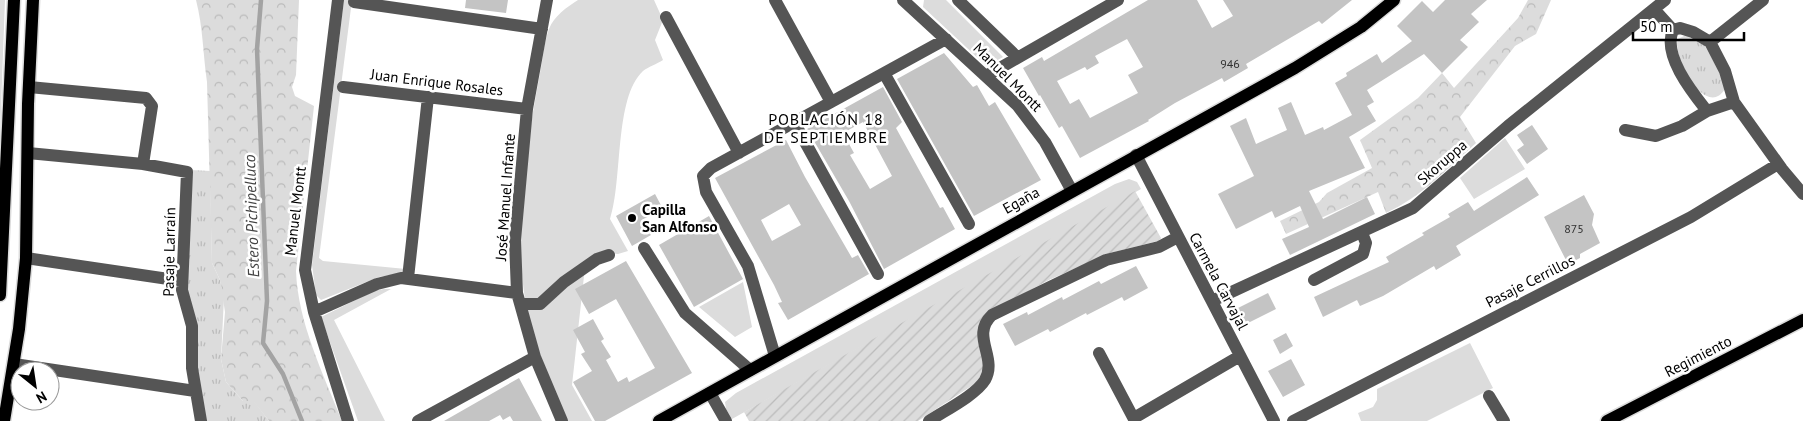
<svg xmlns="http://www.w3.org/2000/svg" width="1803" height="421" font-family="'PT Sans',sans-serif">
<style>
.grass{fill:#dcdcdc}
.forest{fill:url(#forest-crowns)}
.park{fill:url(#park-tufts)}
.garden{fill:url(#garden-furrows)}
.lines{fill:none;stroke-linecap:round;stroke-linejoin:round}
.stream{stroke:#a3a3a3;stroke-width:4.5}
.building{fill:#c4c4c4;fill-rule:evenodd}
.major-casing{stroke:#dbdbdb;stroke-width:15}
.minor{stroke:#555;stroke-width:12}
.major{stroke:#000;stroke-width:12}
.poi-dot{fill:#000;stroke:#fff;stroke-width:2}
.labels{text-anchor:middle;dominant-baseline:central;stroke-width:5;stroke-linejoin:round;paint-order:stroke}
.number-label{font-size:12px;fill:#313131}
.street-label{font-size:15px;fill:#000;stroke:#fff}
.poi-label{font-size:15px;font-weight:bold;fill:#000;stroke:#fff;text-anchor:start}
.neighbourhood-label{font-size:16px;letter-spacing:1px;fill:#000;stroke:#fff}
.water-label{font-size:16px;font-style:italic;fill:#444;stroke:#fff}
</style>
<defs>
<pattern id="forest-crowns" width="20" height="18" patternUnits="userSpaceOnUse" patternTransform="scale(1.25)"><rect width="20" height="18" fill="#dcdcdc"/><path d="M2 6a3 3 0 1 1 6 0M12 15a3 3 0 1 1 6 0" fill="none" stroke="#bbb"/></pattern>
<pattern id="park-tufts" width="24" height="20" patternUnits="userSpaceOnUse" patternTransform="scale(1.25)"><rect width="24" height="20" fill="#dcdcdc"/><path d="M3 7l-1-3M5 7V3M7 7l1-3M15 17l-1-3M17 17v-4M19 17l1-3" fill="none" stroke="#bbb"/></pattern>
<pattern id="garden-furrows" width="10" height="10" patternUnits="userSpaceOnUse" patternTransform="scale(1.25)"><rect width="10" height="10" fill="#dcdcdc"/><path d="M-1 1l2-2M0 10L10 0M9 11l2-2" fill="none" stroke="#bbb"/></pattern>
</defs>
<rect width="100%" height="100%" fill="#fff"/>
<path class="grass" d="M0,0H5L0,136Z
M344,0H352L319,258L323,261L406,269L402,273L379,277L321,300L316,295L312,265Z
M578,0H654L663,20L655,40L663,60C657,64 648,67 643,71C614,98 623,180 610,219L628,251L618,254L609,253L585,267L572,385L592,421H566C550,379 530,337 524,292C514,221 527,143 540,73C543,59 544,42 549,29C554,16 567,7 578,0Z
M924,0H946L1003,57L994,62L981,61L923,7Z
M1505,138L1525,169L1474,199L1460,178Z
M1129,179L1137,182L1141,189L732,419L726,409L725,402L736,393L1115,184Z
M743,282L752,327L735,337L699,307Z
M384,289H391L334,320L385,421H358L321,317L374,291Z
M1470,343L1493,388L1427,421H1361L1358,413L1373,407L1377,400V389Z"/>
<path class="forest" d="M196,0H299L296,75L292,87L295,96L314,106L296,271C298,323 323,373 342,421H269L254,402L243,401L226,382L221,359L225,312L220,280L212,263L207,82C203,54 203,27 196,0Z
M1528,0H1551L1536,34L1515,46L1460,117L1476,143C1447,169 1421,197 1386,213L1378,192L1286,234L1280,221L1319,202L1327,193L1372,168L1360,140L1418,98L1442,73L1454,88L1518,18Z"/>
<path class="park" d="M1686,35L1704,44L1721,75L1725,89C1705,121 1671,53 1678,39Z
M190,170L210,171L212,263L220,280L224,297L221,359L226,382L243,401H254L269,421H203L187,288Z"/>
<path class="garden" d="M1135,191L1161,238L1158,241L1110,253L1049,280L987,313L985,367L979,381L918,421H749L744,412Z"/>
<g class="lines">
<path class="stream" d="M261,0L257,49L267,301L263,343L283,374L302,421"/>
</g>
<path class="building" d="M466,0H508L506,13L465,8Z
M1148,0H1197L1212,28L1233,16L1223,0H1352L1322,24L1319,21L1246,64L1248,68L1224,82L1222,78L1175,103L1148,120L1149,121L1080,158L1062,126L1059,128L1040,95L1039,96L1023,68L1042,57L1044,61ZM1127,39L1143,67L1128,75L1138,93L1090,118L1079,99L1070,104L1057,81L1085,67L1087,70L1099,63L1095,56Z
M1445,0H1487L1471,14L1479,22L1460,40L1468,47L1442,73L1424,54L1367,90L1374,102L1367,106L1376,121L1349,137L1365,168L1309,191L1323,219L1367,197L1375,214L1290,255L1282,239L1309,227L1300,206L1275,218L1272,211L1236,229L1218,194L1254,176L1230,126L1246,118L1256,144L1287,130L1278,108L1291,102L1305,135L1323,127L1324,130L1352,115L1335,83L1347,76L1346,73L1377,54L1382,63L1412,41L1397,26L1422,1L1433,12Z
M944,53L973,87L977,85L989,106L995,102L1041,180L974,216L897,79Z
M883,87L902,122L896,128L940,208L943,207L955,229L884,269L849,201L807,129ZM863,122L892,176L870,189L850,155L854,153L843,133Z
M1532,125L1548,149L1527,164L1517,150L1524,145L1517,135Z
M786,140L805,177L852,258L858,255L869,274L788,320L778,303L782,302L774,285L715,178ZM789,204L801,225L772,241L761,220Z
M1527,177L1539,195L1456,246L1461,255L1436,270L1434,266L1383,296L1360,306L1357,300L1323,317L1314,297L1389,262L1386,257L1424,235L1422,233L1450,217L1448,214L1468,202L1474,211Z
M655,194L663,209L642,220L651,235L632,246L616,216Z
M1584,195L1594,214L1592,225L1600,243L1580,254V258L1568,264L1544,217Z
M709,216L743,279L694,307L659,245Z
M626,261L692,373L605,421H595L573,382L592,371L581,354L585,352L573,330L593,319L604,339L601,341L611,357L606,360L618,382L627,377L629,382L655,368L616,299L589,314L575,289Z
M1136,266L1148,288L1124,301L1122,297L1087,315L1086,313L1050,332L1048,329L1015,346L1003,324L1027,312L1028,315L1062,297L1063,300L1099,281L1101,284Z
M1268,293L1276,309L1244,325L1236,309Z
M1286,333L1293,346L1280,354L1273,340Z
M1291,359L1305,385L1283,397L1268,371Z
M519,378L542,421H513L510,416L503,420L500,415L489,421H444Z"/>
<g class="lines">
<defs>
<path id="major" d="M0,295L14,0
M4,421L19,329L26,258L28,104L33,0
M659,421L1295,68L1361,27L1394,0
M1607,421L1803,320"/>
</defs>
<use href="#major" class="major-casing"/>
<path class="minor" d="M338,0L305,270L314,312L348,421
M547,0L527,109L515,240L517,293L535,357L562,421
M775,0L831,102
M903,0L1017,105L1045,142L1072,191
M958,0L1017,57
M354,2L542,29
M1654,9L1673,30
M666,17L739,153
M1673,30L1680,28L1693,32L1710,42L1725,71L1734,102L1782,169L1803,194
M1673,30C1662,55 1692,92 1707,111L1734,102
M1710,42L1763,0
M884,73L969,224
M986,76L1118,0
M29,87L146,98L152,106L143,164
M343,87L527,109
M794,122L878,274
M1625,130L1656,136L1682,126L1707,111
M28,153L143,164L187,172L182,290L192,326V368L201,421
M1136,155L1274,421
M644,248L685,313L750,370
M26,258L182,281
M408,278L428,97
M1314,280L1363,254L1366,243L1362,233
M1212,301L1413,208L1508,126L1665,0
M520,304H540L564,282L597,259L609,255
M314,312L377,284L401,278L517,293
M1099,353L1135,421
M775,356L748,266L706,192L703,176L711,168L946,39
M14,364L195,391
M710,393L726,421
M1489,396L1504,421
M1134,418L1240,356
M418,421L535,357
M929,421C944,411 976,395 985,380C998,357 970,336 992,315L1106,260L1159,247L1178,237
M1293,421L1691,217L1778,164"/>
<use href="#major" class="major"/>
</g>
<circle class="poi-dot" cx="632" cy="218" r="5"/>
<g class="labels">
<g class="number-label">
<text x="1230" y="63">946</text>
<text x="1574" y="228">875</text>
</g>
<g class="street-label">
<text transform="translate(1008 77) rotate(45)">Manuel Montt</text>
<text transform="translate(437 82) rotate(7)">Juan Enrique Rosales</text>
<text transform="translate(1442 162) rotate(-41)">Skoruppa</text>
<text transform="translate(505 197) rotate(-86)">José Manuel Infante</text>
<text transform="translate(1021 200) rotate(-29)">Egaña</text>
<text transform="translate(295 211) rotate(-83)">Manuel Montt</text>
<text transform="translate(169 252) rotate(-89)">Pasaje Larraín</text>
<text transform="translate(1219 281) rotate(62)">Carmela Carvajal</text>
<text transform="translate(1530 281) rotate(-27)">Pasaje Cerrillos</text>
<text transform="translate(1698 356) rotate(-27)">Regimiento</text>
</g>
<g class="poi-label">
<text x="642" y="209">Capilla<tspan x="642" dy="17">San Alfonso</tspan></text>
</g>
<g class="neighbourhood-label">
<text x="826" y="119">POBLACIÓN 18<tspan x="826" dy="18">DE SEPTIEMBRE</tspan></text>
</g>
<g class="water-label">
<text transform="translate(251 216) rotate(-92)">Estero Pichipelluco</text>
</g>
</g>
<g transform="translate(35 386) rotate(150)"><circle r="24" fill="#ffffff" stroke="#999999"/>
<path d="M0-4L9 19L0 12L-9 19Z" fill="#000000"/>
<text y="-8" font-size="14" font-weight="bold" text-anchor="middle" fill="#000000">N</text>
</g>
<path d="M1633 32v8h111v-8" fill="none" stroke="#000000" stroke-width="2.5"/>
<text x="1640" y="32" font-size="15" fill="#000000" stroke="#ffffff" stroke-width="4" paint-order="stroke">50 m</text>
</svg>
